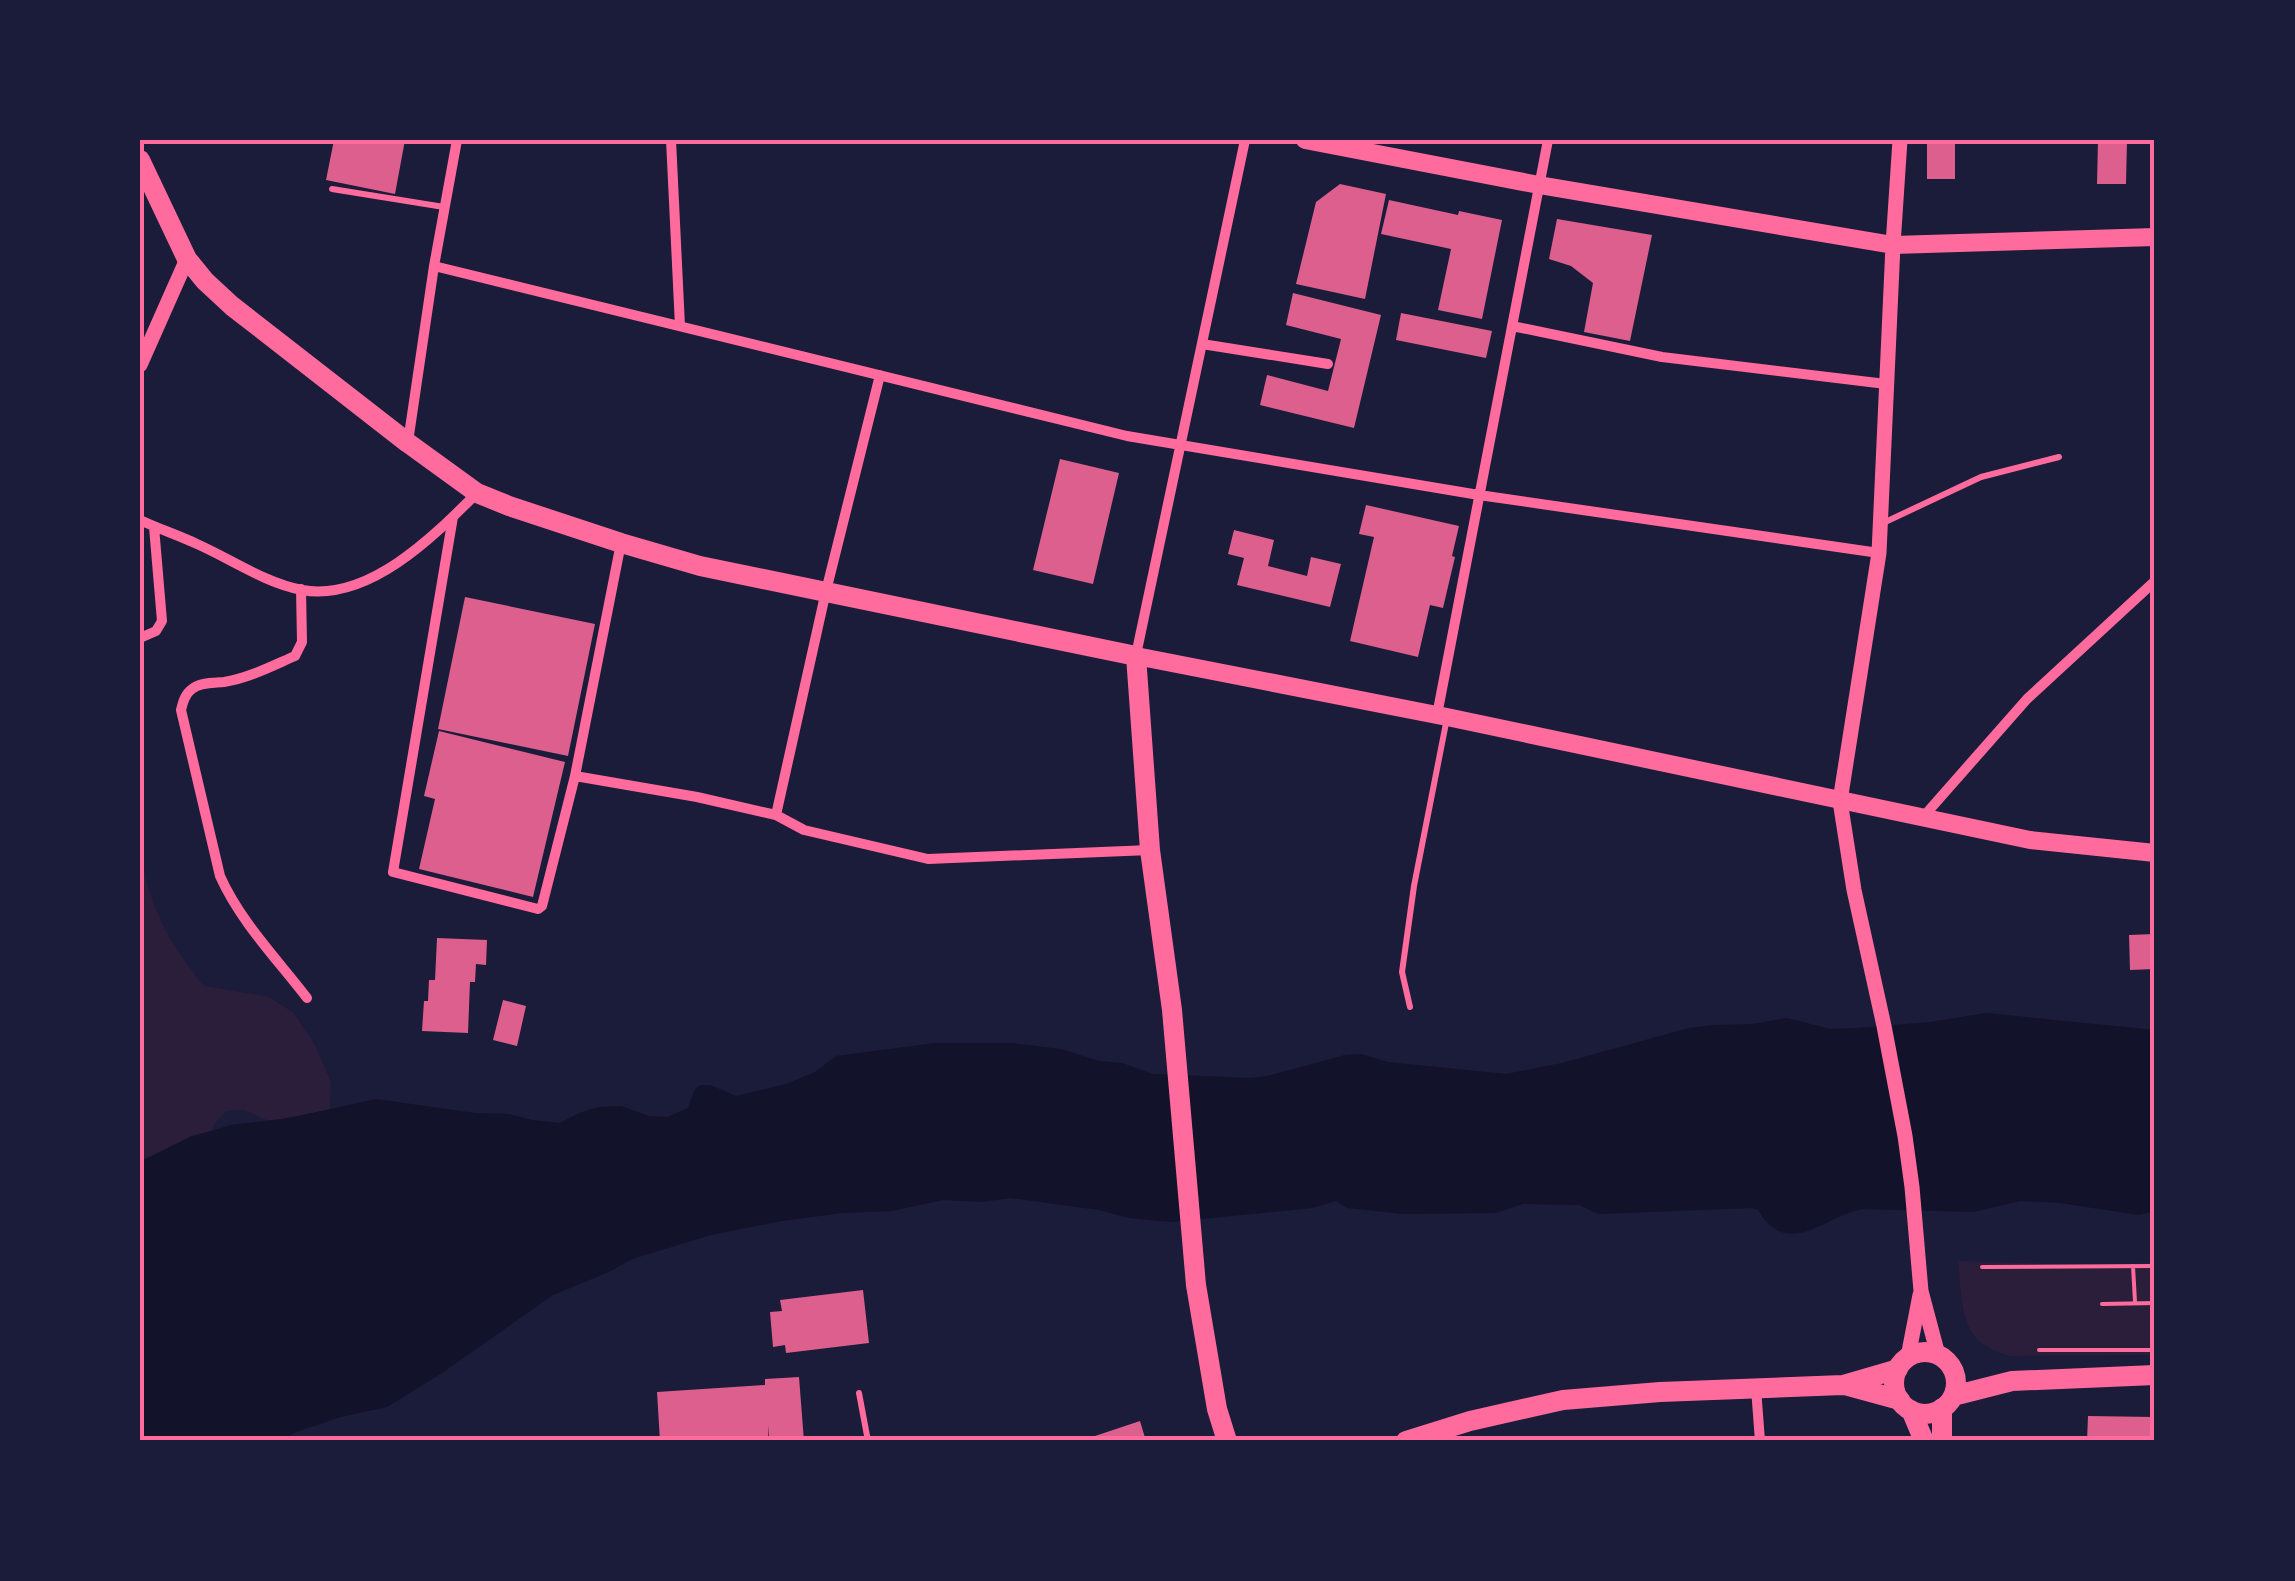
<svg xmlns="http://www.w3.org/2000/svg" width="2295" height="1581" font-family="Bitter,serif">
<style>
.green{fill:#2a1e3b}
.water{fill:#12122b}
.building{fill:#dd5f8e}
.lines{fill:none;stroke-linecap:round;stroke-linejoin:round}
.path{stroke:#ff6b9d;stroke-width:4}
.service{stroke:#ff6b9d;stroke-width:6}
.minor{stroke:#ff6b9d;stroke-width:10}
.tertiary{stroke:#ff6b9d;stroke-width:15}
.secondary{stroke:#ff6b9d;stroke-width:18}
.primary{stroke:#ff6b9d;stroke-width:20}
.trunk{stroke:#ff6b9d;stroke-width:20}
.neatline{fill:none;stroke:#ff6b9d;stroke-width:4}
</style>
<rect width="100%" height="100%" fill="#1b1b3a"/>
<path class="green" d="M140,841C143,859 145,879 151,896C162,930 182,959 204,986L269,997L294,1013L315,1045L331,1082L330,1110L269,1121L244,1110L226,1111L217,1120L211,1131L192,1136L140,1161Z
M1958,1261L2092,1265L2155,1263V1355L2009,1356C1999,1352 1987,1348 1979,1341C1959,1322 1961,1287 1958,1261Z"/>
<path class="water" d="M1986,1013L2155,1030V1211L2139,1215L2060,1203L2020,1201L1973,1212L1862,1209C1823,1217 1788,1260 1758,1210L1752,1208L1599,1214L1579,1205L1523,1204L1496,1213L1404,1214L1347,1208L1336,1201L1312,1208L1171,1222L1129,1218L1099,1210L1010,1198L983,1202L943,1200L892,1211L842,1213L782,1221L711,1235L632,1259L609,1272L553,1295L442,1373L387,1407L341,1417L296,1432L280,1441H140V1162L192,1136L211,1131L231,1125L289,1118L376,1099L475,1113L509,1114L532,1120L560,1123L579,1113L599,1107L621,1106L649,1116L667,1117L688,1108L695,1089L701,1085H710L736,1096L786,1084L815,1072L836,1056L935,1043H1013L1061,1049L1099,1061L1122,1063L1153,1074L1251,1078L1267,1076L1345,1055L1361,1054L1388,1062L1506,1074L1562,1063L1689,1028L1715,1025L1753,1024L1787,1018L1830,1029L1856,1028L1930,1022Z"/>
<path class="building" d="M334,140H405L395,194L326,180Z
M1927,140H1955V179H1927Z
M2098,140H2127L2126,184H2097Z
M1340,184L1386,194L1365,299L1296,284L1316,202Z
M1389,200L1458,215L1459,211L1502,220L1482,319L1438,310L1451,249L1381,234Z
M1557,219L1652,235L1630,341L1584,332L1593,283L1571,266L1549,259Z
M1293,293L1381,315L1354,428L1260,405L1267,375L1328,391L1341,339L1286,325Z
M1401,313L1492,331L1486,358L1396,340Z
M1060,459L1119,473L1093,584L1033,570Z
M1366,505L1459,526L1452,556L1455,557L1443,608L1430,605L1418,657L1350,641L1374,537L1359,534Z
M1234,530L1274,540L1268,566L1307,576L1311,557L1341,564L1330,607L1237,585L1244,558L1228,554Z
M465,597L595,624L568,756L438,729Z
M439,731L565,762L533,897L419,869L435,799L424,796Z
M2155,934V969L2130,970L2129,935Z
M437,938L487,940L486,965L476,964L475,982H470L468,1033L422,1031L424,1001H428L429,980H435Z
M503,1000L526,1006L517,1046L493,1040Z
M863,1290L869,1343L786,1353L785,1345L773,1347L770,1312L782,1311L780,1300Z
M799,1377L804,1441H769L768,1425V1441H660L657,1392L765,1385V1379Z
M2088,1416L2155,1417V1441H2087Z
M1140,1421L1146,1441H1083V1440Z"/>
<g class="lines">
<path class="path" d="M2133,1266L2135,1302
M1982,1267L2155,1266
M2102,1304L2155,1303
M2039,1350H2155"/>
<path class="service" d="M332,189L444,207
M1881,524L1981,477L2059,457
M1410,1007L1402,972L1414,886L1447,718
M859,1393L868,1441"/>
<path class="minor" d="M671,140L680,326
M434,266L1127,436L1479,495L1879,553
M1512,326L1662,357L1886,384
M1202,344L1328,364
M408,442L434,266L457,140
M453,517L393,872L538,909L542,906L575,776L621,543
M140,520C159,529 178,535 197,544C231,559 265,583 302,590C369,602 434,536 477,493
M301,589L302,642L295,656C272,666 249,678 224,682C214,683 200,682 192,689C185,694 183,702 181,710L220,876C240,921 277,959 307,998
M140,638L156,631L162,621L154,527
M1136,655L1245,140
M1437,715L1548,140
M575,776L697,797L776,815L804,830L928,859L1150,850
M776,815L826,591L880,375
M1924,816L2027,699L2155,581
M1756,1388L1760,1441"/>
<path class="tertiary" d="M1900,140L1893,245L1879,553L1840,801L1854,890L1884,1026L1905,1136L1912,1187L1921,1291L1938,1355
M140,365L187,259
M1908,1357L1920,1295"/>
<path class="secondary" d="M1305,140L1539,185L1893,245L2155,237
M1136,656L1447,717L2030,840L2155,853"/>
<path class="primary" d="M1894 1383a31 31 0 1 1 62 0a31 31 0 1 1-62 0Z
M1953,1396L2012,1381L2155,1375
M1942,1408V1441
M1911,1410L1924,1441"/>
<path class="trunk" d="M140,160L187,259L205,281L232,306L408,443L477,493L509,506L621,543L700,566L1136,656L1150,850L1172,1010L1196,1285L1217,1409L1227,1441
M1845,1385L1900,1400
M1406,1441L1470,1421L1563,1400L1660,1392L1843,1385L1898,1369"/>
</g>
<rect width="2295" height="1581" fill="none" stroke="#1b1b3a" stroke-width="285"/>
<rect x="142" y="142" width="2010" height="1296" class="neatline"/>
</svg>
